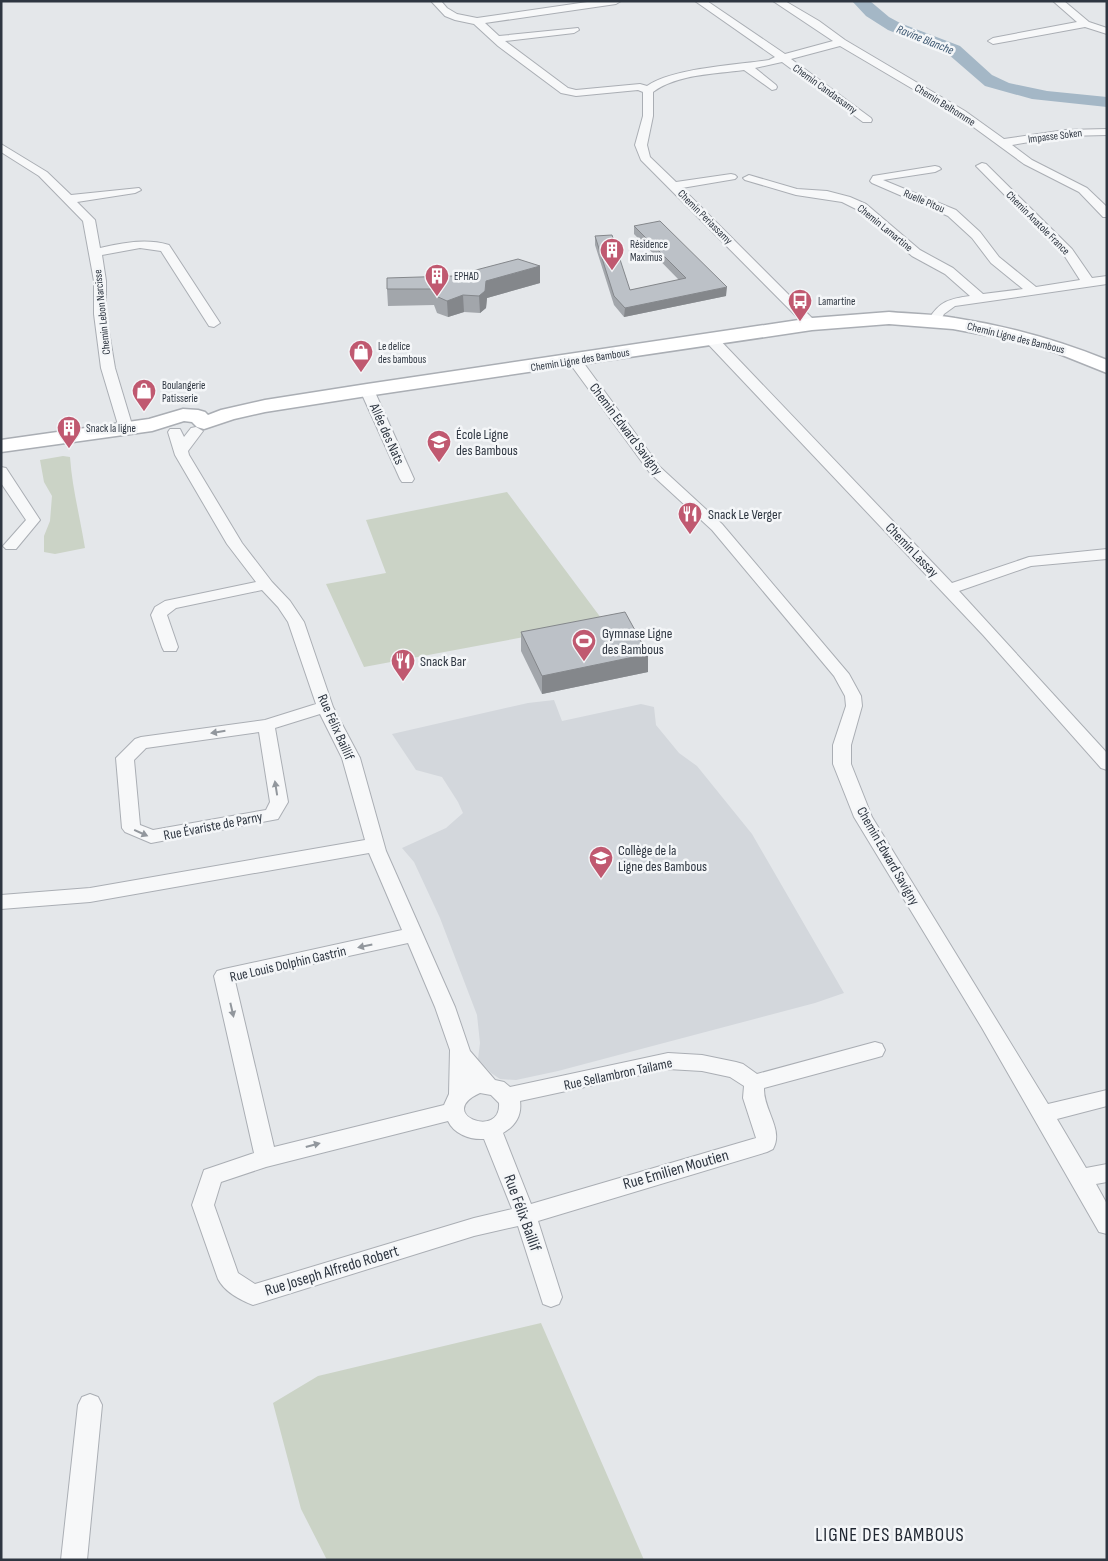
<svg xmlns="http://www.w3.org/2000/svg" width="1108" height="1561" font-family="'Sofia Sans Condensed',sans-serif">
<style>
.built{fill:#d3d7dc}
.green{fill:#cbd3c6}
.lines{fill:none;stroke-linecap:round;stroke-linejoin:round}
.river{fill:#a4b7c6;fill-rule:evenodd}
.street-casing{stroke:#aaaeb4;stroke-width:2}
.secondary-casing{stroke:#aaaeb4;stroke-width:3}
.street{fill:#f7f8f9;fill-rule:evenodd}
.secondary{fill:#fff;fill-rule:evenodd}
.wall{fill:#a2a6ab}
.shaded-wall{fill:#84878b}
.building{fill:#bcc1c7;stroke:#84878b}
.oneway{fill:#92979d}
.labels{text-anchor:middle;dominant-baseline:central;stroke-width:5;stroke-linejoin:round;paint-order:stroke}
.far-street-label{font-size:11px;fill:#2e3641;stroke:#f4f6f8}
.far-poi-label{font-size:11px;fill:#2e3641;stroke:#f4f6f8;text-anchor:start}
.far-water-label{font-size:12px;font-style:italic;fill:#3c5771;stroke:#f4f6f8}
.street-label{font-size:14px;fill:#2e3641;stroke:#f4f6f8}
.poi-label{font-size:14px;fill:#2e3641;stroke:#f4f6f8;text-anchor:start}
.near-street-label{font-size:16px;fill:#2e3641;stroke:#f4f6f8}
.near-quarter-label{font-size:19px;letter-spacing:1px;fill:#202732;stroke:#f4f6f8}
</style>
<rect width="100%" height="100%" fill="#e4e7ea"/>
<path class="built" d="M554,700L562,721L641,704L654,707L656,725L679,753L697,766L752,834L844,993L815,1003L558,1071L516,1080L500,1079L491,1073L478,1059L480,1043L477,1015L440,918L414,862L402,848L446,828L463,813L458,802L442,777L416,770L392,734L528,703Z"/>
<path class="green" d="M63,456L70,457C72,487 80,517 85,548L55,554L44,552V536L50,521L52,496L44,482L40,460Z
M507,492L604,622L364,667L326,584L386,573L366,520Z
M541,1323L644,1560H327L301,1509L273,1403L318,1376Z"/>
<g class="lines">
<path class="river" d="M852,1H870L889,17L900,23L960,46L992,75L1009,83L1047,91L1107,97V107L1032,99L985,86L948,54L888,30L866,16Z"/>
<defs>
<path id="street" d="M431,1H441L447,8L457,14L477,18L594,1H621L616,4L485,23L499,36L578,28L579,30L574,33L505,41L568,88L576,90L640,84L647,86C672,68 737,65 769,60L775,57L695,1H707L785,54L833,41L773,1H785L819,21L845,40L965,111L1004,139L1065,130L1107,129V135L1065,136L1012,145L1032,160L1087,188L1107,207V217H1103L1079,192L1024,164L957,115L840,46L791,59L871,118L872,120L871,122H863L782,62L755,68L776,85L777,87L776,89L772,90L744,70C716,74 677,74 653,92V116L647,145L650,157L676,182L731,174L735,175L737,177L735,179L682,188L818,324L812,328L807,327L641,160L635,145L643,116V92L638,90L576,96L561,93L498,46L474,24L455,20L445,16Z
M1053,1H1064L1089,22L1107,28V34L1085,27L993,44L988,41L993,38L1077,22Z
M1,144L47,172L71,195L139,188L141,190L135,193L77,202L95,220L100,248C124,243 145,238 169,245L220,323L214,327L209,326L161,251L140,248L102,255L106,281V314L115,368L133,428L131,431L126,432L119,428L101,368L94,314V281L83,221L39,176L1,152Z
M982,163L986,164L1072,249L1092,278L1107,276V284L955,306L944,314L939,323H929L928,320C940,301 949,299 970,296L945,274L912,256L858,210L842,202L796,195L745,180L743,178L749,175L797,189L827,191L850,197L866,204L920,250L953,268L983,294L1023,289L991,263L972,238L948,216L872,183L870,181L873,176L935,166L939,167L941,169L935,172L883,180L956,210L980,232L999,257L1036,287L1080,280L1064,255L978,168L976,166Z
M712,336L717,337L952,583L1029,557L1107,549V559L1031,566L959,591L1107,753V770L1101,768L983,635L707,343L705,340Z
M575,357L580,358L660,467L722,524L849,674L861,696L862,706L851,745V764L872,817L1048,1104L1107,1090V1106L1057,1119L1086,1168L1107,1164V1182L1096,1184L1107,1204V1234L1099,1232L982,1028L854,817L833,764V745L846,706L845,696L834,676L712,530L650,473L568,361Z
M367,386L374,390L414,479L412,482H402L400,479L360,390Z
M196,427L203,431L188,451L189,455L242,543L272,582L290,601L304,622L333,707L360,758L386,851L455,1007L470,1051L495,1080L504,1082L510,1087L668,1053L702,1055L736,1062L743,1064L757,1074L875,1042L882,1044L885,1050L882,1056L875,1058L764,1088C763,1110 784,1129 773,1149L767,1152L538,1221L562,1297L559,1304L551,1307L543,1304L518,1226L474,1236L253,1305C240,1300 224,1291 218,1279L192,1205L204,1170L254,1153L214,976L217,971L224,969L402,930L369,853L90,902L1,909V895L90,888L365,840L342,758L320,714L275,728L288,802L278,819L151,843L125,832L122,828L116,758L135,739L141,737L265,720L316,704L288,622L278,607L262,590L176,608L167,615L178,647L176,651H164L162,647L151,615L155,607L165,601L256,582L227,544L175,455L168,432L170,429H180L184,437L191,428ZM259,732L270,802L266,810L153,830L140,825L134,760L146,748ZM408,943L435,1007L450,1050L449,1094L444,1105L274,1147L235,981ZM668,1069L702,1071L730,1077L744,1086L743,1098L756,1138L531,1204L503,1133C515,1126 522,1116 520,1101ZM480,1093L491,1095L499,1103C502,1140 434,1114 480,1093ZM448,1121C454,1134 470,1140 484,1139L512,1209L474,1218L255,1284L238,1273L214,1205L221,1182L266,1167Z
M1,467L6,468L40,520L16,549H6L3,546L26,520L1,483Z
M90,1394L98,1397L102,1405L87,1560H61L78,1405L82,1397Z"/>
<path id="secondary" d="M889,312C911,314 933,314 955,318C1007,326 1058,340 1107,360V373L1057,353L1012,340L953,329L889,324L812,330L367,396L265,412L234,419L204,429L197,427L192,422L184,421L152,431L1,452V440L149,419L183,409L198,410L205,412L208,415L221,410L265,400L367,384L812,318Z"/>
</defs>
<use href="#street" class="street-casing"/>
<use href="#secondary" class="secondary-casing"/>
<use href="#street" class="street"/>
<use href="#secondary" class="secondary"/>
</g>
<path class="wall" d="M634,226L726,296L624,317L614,305L595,245V236L630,290L679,280L634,234Z
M540,266V283L487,298L486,308L480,313L464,312L448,317L437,313L434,305L388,306L387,289L453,276Z
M521,632L648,654V672L542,694L521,651Z"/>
<path class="shaded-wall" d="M540,266V283L487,298L486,308L480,313L479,296L486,281Z
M727,287L726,296L624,317L625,308Z
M463,295L464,312L448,317L447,301Z
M648,654V672L542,694V676Z"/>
<path class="building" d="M660,221L727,287L625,308L614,296L595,236L612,235L630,290L686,278L634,226Z
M518,259L540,266L486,281L485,291L479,296L463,295L447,301L436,296L433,289H387V278L453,276Z
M625,612L648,654L542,676L521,632Z"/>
<defs><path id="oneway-solid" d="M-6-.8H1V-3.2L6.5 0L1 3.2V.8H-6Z" transform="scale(1.25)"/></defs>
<g class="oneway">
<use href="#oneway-solid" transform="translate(218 732) rotate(171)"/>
<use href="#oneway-solid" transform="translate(276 788) rotate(-99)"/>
<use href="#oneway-solid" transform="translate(141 833) rotate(24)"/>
<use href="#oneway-solid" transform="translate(365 946) rotate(168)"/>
<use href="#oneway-solid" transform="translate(232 1010) rotate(77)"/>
<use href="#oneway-solid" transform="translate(313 1145) rotate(-15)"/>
</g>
<defs>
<symbol id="building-pin" viewBox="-11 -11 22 30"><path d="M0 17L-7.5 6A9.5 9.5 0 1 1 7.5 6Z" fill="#c05970" stroke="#f4f6f8"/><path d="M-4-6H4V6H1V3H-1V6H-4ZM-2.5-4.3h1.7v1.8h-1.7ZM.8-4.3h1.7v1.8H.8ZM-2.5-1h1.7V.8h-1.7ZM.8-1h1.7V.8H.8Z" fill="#fff"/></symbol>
<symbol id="bus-pin" viewBox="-11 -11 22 30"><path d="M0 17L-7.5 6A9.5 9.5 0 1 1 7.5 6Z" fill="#c05970" stroke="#f4f6f8"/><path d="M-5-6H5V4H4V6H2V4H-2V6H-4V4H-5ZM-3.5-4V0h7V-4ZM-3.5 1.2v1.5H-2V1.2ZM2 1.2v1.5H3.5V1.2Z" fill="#fff"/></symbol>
<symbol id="shop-pin" viewBox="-11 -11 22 30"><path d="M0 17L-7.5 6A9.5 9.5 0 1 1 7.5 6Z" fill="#c05970" stroke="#f4f6f8"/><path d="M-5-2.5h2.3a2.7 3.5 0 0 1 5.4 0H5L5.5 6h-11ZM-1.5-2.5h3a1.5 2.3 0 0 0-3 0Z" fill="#fff"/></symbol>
<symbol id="school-pin" viewBox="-11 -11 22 30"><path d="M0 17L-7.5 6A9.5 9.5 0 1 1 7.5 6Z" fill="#c05970" stroke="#f4f6f8"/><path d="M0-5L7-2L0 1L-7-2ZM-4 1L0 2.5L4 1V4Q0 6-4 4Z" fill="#fff"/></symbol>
<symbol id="restaurant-pin" viewBox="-11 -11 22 30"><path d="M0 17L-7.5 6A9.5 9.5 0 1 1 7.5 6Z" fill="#c05970" stroke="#f4f6f8"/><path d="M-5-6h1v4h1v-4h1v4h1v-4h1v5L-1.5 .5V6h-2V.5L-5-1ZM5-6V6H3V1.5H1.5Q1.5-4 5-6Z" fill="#fff"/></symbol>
<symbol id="stadium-pin" viewBox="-11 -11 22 30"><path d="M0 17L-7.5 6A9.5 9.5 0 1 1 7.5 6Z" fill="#c05970" stroke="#f4f6f8"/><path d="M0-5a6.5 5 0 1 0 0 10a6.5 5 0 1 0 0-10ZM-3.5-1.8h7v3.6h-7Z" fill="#fff"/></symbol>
</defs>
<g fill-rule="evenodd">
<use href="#building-pin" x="598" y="236" width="28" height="38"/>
<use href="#building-pin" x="423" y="262" width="28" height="38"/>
<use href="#bus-pin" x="786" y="287" width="28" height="38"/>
<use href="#shop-pin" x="347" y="338" width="28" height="38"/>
<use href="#shop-pin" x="130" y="377" width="28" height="38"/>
<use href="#building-pin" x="55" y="414" width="28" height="38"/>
<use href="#school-pin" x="425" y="428" width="28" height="38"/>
<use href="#restaurant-pin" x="676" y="500" width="28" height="38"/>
<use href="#stadium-pin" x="570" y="627" width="28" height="38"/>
<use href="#restaurant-pin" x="389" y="647" width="28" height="38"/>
<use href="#school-pin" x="587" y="844" width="28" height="38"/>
</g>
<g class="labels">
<g class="far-street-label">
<text transform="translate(825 89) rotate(36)">Chemin Candassamy</text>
<text transform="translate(945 105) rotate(32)">Chemin Belhomme</text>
<text transform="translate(1055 136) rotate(-7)">Impasse Soken</text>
<text transform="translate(924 201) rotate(23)">Ruelle Pitou</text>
<text transform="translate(705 217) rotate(45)">Chemin Periassamy</text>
<text transform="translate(1038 223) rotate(45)">Chemin Anatole France</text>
<text transform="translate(885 228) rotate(39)">Chemin Lamartine</text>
<text transform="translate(102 312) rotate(-96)">Chemin Lebon Narcisse</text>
<text transform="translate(1016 338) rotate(14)">Chemin Ligne des Bambous</text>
<text transform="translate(580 360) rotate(-9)">Chemin Ligne des Bambous</text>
</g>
<g class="far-poi-label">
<text x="630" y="244">Résidence<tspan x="630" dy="13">Maximus</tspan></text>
<text x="454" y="276">EPHAD</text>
<text x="818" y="301">Lamartine</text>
<text x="378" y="346">Le delice<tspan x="378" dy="13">des bambous</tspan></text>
<text x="162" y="385">Boulangerie<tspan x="162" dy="13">Patisserie</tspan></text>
<text x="86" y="428">Snack la ligne</text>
</g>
<g class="far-water-label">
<text transform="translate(925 40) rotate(22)">Ravine Blanche</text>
</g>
<g class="street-label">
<text transform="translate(626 429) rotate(53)">Chemin Edward Savigny</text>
<text transform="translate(387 434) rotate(66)">Allée des Nats</text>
<text transform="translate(912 550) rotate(46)">Chemin Lassay</text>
<text transform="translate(336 727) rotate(66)">Rue Félix Baillif</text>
<text transform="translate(213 826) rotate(-11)">Rue Évariste de Parny</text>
<text transform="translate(888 856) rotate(60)">Chemin Edward Savigny</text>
<text transform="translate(288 964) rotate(-13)">Rue Louis Dolphin Gastrin</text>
<text transform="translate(618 1074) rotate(-12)">Rue Sellambron Tailame</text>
</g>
<g class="poi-label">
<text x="456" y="434">École Ligne<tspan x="456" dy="16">des Bambous</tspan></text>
<text x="708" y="514">Snack Le Verger</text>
<text x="602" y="633">Gymnase Ligne<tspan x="602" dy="16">des Bambous</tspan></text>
<text x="420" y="661">Snack Bar</text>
<text x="618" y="850">Collège de la<tspan x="618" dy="16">Ligne des Bambous</tspan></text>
</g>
<g class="near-street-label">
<text transform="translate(676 1170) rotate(-16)">Rue Emilien Moutien</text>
<text transform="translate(522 1213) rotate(70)">Rue Félix Baillif</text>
<text transform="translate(332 1271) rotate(-17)">Rue Joseph Alfredo Robert</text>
</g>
<g class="near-quarter-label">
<text x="890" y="1535">LIGNE DES BAMBOUS</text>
</g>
</g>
<rect width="1108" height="1561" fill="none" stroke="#2e3641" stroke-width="5"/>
</svg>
